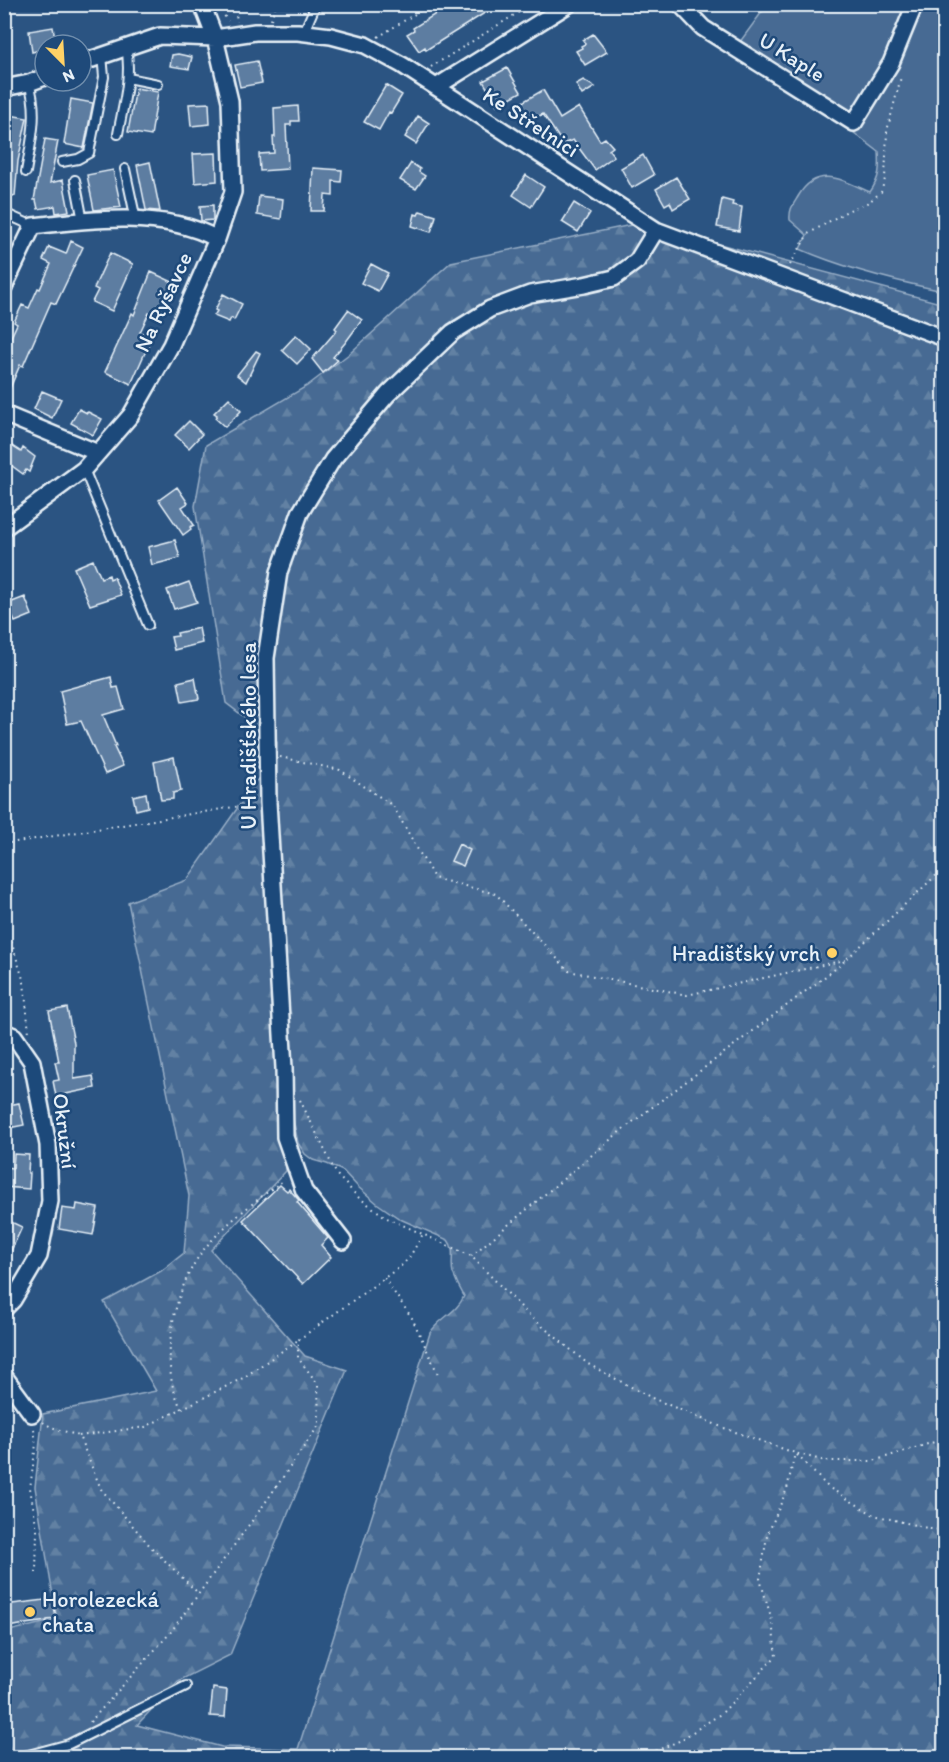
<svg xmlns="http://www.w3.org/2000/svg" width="949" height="1762" font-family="Itim,sans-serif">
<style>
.grass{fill:#476b93;stroke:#98aec6;stroke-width:1.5}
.forest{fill:url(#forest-firs);stroke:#98aec6;stroke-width:1.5}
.building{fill:#5d7da1;stroke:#e8f1f8;stroke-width:1.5}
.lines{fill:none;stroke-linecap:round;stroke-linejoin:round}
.service-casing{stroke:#e8f1f8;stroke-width:12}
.minor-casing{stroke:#e8f1f8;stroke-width:20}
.path{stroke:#e8f1f8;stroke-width:2;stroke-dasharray:1.5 4.5;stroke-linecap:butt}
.service{stroke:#1f4a7a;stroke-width:8}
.minor{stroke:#1f4a7a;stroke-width:15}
.poi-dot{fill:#ffd166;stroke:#1f4a7a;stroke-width:2}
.labels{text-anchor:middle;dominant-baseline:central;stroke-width:5;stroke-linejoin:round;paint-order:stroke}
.street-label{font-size:22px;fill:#e8f1f8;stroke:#1f4a7a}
.poi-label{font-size:22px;fill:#e8f1f8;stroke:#1f4a7a;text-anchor:end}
</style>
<defs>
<pattern id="forest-firs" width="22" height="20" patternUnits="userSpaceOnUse" patternTransform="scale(1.5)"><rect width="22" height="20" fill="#476b93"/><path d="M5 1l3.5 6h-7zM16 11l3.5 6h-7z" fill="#6281a3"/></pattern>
</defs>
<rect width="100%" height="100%" fill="#2b5482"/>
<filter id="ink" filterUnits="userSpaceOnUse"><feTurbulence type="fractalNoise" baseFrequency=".0167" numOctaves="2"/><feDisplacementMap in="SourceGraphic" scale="12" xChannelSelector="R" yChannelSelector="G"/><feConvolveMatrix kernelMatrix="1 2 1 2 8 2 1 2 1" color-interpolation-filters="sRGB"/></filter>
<g filter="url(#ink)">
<path class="grass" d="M767,5H944V288L938,290C891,280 843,268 800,249L807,235L790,220C789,209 793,205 799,195C818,164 844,181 870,192C880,178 880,168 879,152L829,114L731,54Z"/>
<path class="forest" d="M641,223L944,304V1757H5L4,1632L57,1620L35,1487L43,1414L156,1391L104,1302L161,1271L184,1253L189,1196L128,902L187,880L260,776L286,1171L211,1250L305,1356L347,1370L230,1655L178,1681L137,1725L222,1747L298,1749L430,1333C439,1318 457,1313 464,1296C460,1289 456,1281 453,1273C450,1262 456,1250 448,1240L400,1219L378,1204L358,1187L343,1171L327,1164L313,1160L305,1154L298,1143L291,1109L276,843L277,742L226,703L195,506L206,445L307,386L349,354L451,262Z"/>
<path class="building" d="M455,4H499L426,50L425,47L419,51L407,34L414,30L413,28L445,8L446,10Z
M53,27L56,45H45V49L32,52L29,31Z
M593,34L607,52L585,65L576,51L582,48L581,46L585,44L583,40Z
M178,54L192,57L189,69L170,66L172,55Z
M257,61L262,83L240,87L235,65Z
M507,68L521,92L497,105L483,81Z
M583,80L595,87L582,95L576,84Z
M386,85L402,95L391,113L389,112L379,130L364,122Z
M136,88L158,92L151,136L128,132Z
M543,90L560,119L579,107L600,141L605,138L613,147L609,150L614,156L595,170L573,140L563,144L543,114L529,121L519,104Z
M71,99L93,103L84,148L64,144Z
M209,103L210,124L191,126L189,104Z
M298,106L299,121H291V125H286L288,169L260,171L259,154L274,153L273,137H275L274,108Z
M4,114L27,118L18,161L15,196L4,194Z
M418,116L429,123L416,144L405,137Z
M45,139L58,141L50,183L63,180L69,211L56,213L55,206L38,209L36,200H34Z
M216,153L217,181L195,183L193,154Z
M643,155L654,175L632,188L621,168Z
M150,162L160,211H157L146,210L137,165Z
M411,163L420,169L419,172L425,176L416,189L400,180Z
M313,168L342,170L341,182L333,181V196L325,195L324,211H311Z
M113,170L121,207L94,210L87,175Z
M526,175L544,187L531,207L513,195Z
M676,177L690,199L673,209L670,202L665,205L656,189Z
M259,196L283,199L281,219L257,215Z
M722,199L733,202L732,205L742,207L739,231L717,227Z
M574,203L590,213L578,232L562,222Z
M213,205V220L201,221L200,206Z
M420,211L436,216L431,232L412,226L415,214L418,215Z
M71,241L83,247L56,304L51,302L23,366L20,365L4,402V352L17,324L14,322L22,305L29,308L38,288L40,289L51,264L43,260L49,247L66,254Z
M110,253L133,264L112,311L92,302L98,290L94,288Z
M371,264L388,273L378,291L361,283Z
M151,272L175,283L159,318L149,313L140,332L152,337L131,384L105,372L132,313L134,315Z
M223,294L242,304L234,320L231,318L229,322L214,316L217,311L215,310Z
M348,310L362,320L345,343L333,357L338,360L323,373L312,359L337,330L335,328Z
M296,335L311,349L297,364L282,350Z
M256,351L260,353L246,382L237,375Z
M42,391L61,399L52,418L34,409Z
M229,398L241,411L225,427L215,418L217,415L214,413Z
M79,409L87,413L88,412L102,419L93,435L71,423Z
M189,421L202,434L189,448L175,435Z
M4,441L21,452L23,448L35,457L29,472L26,470L23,474L4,460Z
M177,487L188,503L182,507L194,525L190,527L191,529L183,535L159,500Z
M175,540L180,558L152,565L148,547Z
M93,560L101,578L109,575L110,579L114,577L121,595L90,605L74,568Z
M189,582L197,602L174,609L167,590Z
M25,597L32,615L15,622L7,604Z
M199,628L202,643L174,650L171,637L178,636L177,633Z
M111,677L113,688L118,687L124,709L103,715L116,746L114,747L123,766L105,774L81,721L67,724L60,691Z
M195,678L199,699L182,702L178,682Z
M174,757L181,791L173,793V799L161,800L154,762Z
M146,793L148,807L136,810L133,796Z
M459,844L470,850L463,866L451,861Z
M67,1008L74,1043V1079L93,1076L95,1088L56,1096L53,1081L59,1080L55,1062H59L49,1011Z
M19,1103L24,1125L4,1129V1106Z
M14,1154L29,1155L28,1173H30L29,1189L4,1187V1167L13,1168Z
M280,1185L287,1191L289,1189L297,1198L299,1200L297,1202L328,1238L321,1245L331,1257L303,1284L243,1220Z
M77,1204L98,1208L93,1235L59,1229L62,1208L76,1210Z
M7,1220L22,1227L4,1266V1226Z
M53,1599L56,1619L47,1620V1621L25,1624L4,1628V1605Z
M213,1688L227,1690L225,1717L210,1716Z"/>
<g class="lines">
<defs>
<path id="service" d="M304,32L316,4
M128,78L158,84
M118,134C123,106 132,76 126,47
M62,162L78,159L89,153L104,77L102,55
M125,169L136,220
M26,172C31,141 39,114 29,83
M75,180L83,221
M4,213L33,226
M84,469L148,625
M17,1758L69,1744L186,1686"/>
<path id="minor" d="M680,4L703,28L854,123L891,63L915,4
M81,63L160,36L215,38L255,32H298L331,36L365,45L402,65L436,87L656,230L944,338
M436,87L569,4
M4,88L29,83L45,77
M4,287L33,226C90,219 165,210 217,239
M4,414L98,453
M4,528L84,469L131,415L171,345L217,239L233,192L230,101L215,38L202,4
M4,1032L14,1036L32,1062L48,1145L50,1201L39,1256L13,1300L4,1309
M343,1241L304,1191L285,1137L284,1068L268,802L266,658L279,572L300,513L333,459L388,394L453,332L490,309L530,294L584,285L614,278L637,261L656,230
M4,1376L32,1414"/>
</defs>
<use href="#service" class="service-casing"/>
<use href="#minor" class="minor-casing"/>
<path class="path" d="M235,4L237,22
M221,11L228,21
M271,19L276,4
M378,37L431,4
M431,67L532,4
M790,265L808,234L847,211L869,202L881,192L885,179L887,131L901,77
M280,757L340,770L393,806L434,878L496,894L569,971L687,995L845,960
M4,844L253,804
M4,919L24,982L29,1033
M932,1066L944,1074
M300,1100L337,1175L358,1197L387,1218L471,1256L530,1316L588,1364L652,1398L724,1428L795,1453L825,1461H873L944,1439
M471,1256L622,1130L839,966L944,868
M384,1278L412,1318L439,1376
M181,1409C178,1401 174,1392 172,1383C164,1339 177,1283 205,1248C228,1221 257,1200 285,1179
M43,1422L51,1427L79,1436L101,1489L151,1547L199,1594
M34,1429L36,1444L30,1488L37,1530L36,1573
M79,1436L145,1427L243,1378L298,1340
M797,1455L828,1487L874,1515L931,1529L944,1530
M90,1722L170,1633L265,1503L319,1425L318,1384L298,1358V1340L401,1266L409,1258L423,1234
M639,1758L679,1741L722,1713L776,1656L772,1621L760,1579L767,1536L787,1489L795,1453"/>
<use href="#service" class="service"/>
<use href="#minor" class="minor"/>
</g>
</g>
<g class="poi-dot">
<circle cx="832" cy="953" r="6"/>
<circle cx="30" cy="1612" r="6"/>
</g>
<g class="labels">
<g class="street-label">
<text transform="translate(792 57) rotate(32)">U Kaple</text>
<text transform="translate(531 122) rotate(33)">Ke Střelnici</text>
<text transform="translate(163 302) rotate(-65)">Na Ryšavce</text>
<text transform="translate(248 736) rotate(-90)">U Hradišťského lesa</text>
<text transform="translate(65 1131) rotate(83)">Okružní</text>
</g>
<g class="poi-label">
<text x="820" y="953">Hradišťský vrch</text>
<text x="42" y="1599" text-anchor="start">Horolezecká<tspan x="42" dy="25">chata</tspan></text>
</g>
</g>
<rect width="949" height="1762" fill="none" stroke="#1f4a7a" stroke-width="24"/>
<rect x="12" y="12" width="925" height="1738" fill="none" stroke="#e8f1f8" stroke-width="2" filter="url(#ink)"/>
<g transform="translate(63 63) rotate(156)"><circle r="28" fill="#1f4a7a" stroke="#6f8dac" stroke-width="1.5"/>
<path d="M0-4.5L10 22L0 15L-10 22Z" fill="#ffd166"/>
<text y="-9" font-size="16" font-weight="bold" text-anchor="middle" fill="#e8f1f8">N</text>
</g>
</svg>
